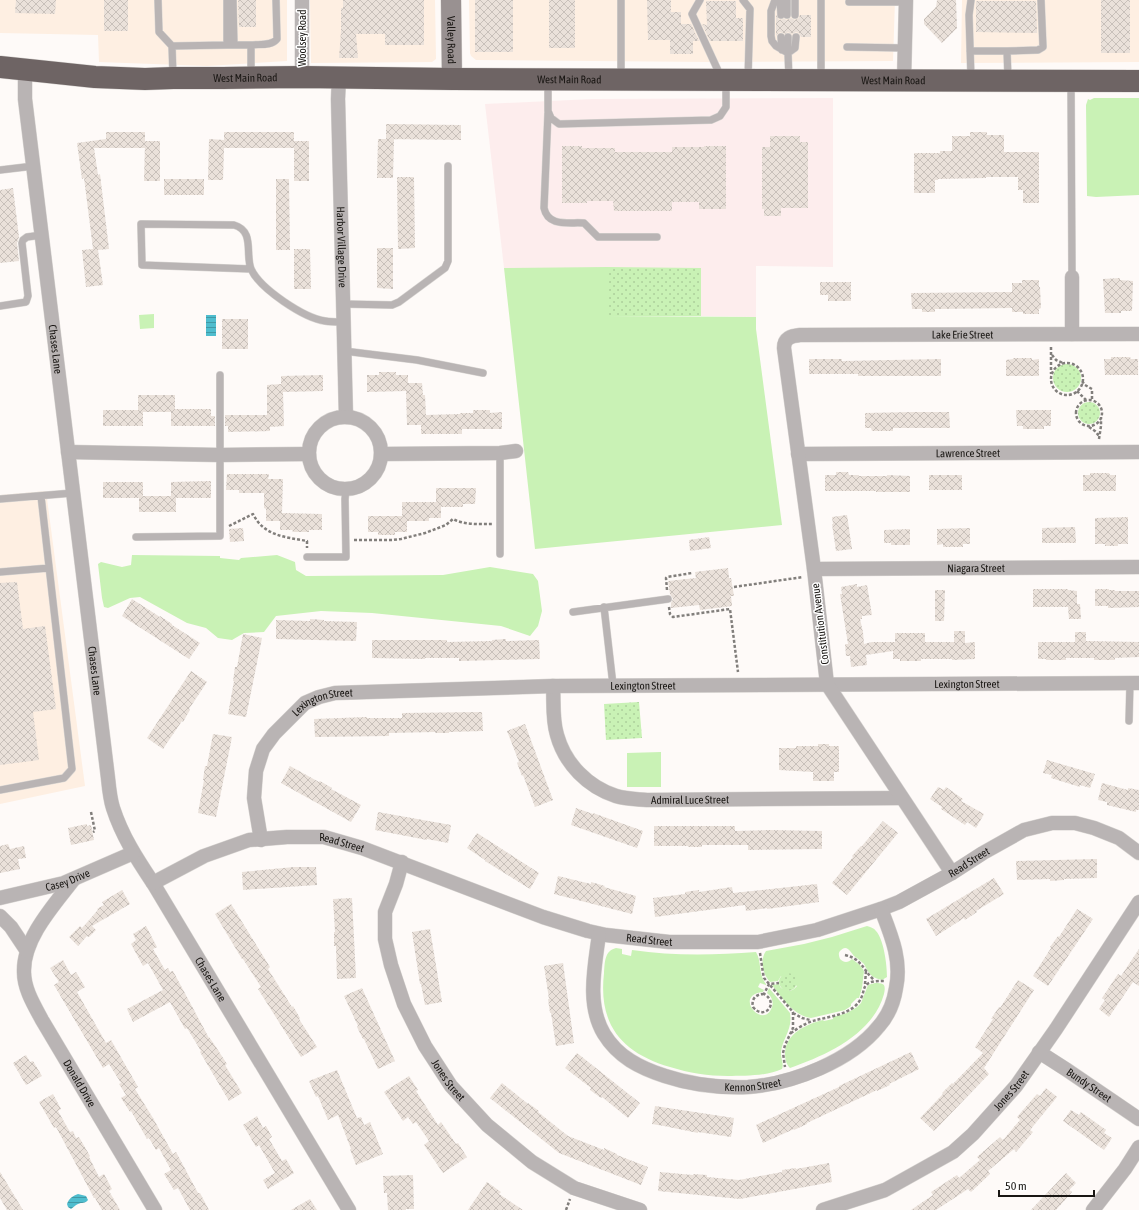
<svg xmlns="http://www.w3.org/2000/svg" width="1139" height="1210" font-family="'Asap Condensed',sans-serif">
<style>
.built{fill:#feefe2}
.education{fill:#fdeded}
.green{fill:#c9f2b5}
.park{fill:url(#park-dots)}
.water{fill:url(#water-rules)}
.building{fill:url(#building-cross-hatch)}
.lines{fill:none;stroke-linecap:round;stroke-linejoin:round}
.lane-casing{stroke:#d9d6d3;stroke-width:8}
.street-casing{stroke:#d9d6d3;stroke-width:15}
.secondary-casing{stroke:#d9d6d3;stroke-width:21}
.highway-casing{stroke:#d9d6d3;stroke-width:23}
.path{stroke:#817e7b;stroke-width:2.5;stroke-dasharray:3 2;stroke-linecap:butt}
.lane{stroke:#b9b4b4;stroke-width:7}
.street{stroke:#b9b4b4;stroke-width:14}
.secondary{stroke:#999191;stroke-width:20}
.highway{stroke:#6e6464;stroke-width:22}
.labels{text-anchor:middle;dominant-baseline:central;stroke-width:3;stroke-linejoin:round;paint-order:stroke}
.street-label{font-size:11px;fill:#191613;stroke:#fff}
</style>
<defs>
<pattern id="park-dots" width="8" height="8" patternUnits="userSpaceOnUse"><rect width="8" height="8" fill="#c9f2b5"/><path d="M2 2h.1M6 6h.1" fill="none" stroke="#accf9b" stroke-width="1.8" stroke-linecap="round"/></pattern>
<pattern id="water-rules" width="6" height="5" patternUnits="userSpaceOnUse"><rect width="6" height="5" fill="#4fbdce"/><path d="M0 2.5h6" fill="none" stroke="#4199a6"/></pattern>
<pattern id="building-cross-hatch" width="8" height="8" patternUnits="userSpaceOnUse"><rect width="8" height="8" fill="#eae1da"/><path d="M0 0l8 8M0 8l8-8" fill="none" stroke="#c8c0ba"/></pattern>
</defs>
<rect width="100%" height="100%" fill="#fefaf8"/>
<path class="built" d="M0,0H287V61L207,66L99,62L98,35L0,33Z
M310,0H435L436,59L432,62L311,63Z
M469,0H895L893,61L708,62L476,60L471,56L470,53Z
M962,0H1139V62L961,63Z
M46,491L85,786L0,804V495Z"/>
<path class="education" d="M833,98V267L756,266V317L701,316V268H504L485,104L592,99Z"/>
<path class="green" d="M1094,98H1139V195L1096,197L1087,196L1086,105L1088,99L1090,100Z
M607,267L608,316L756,317V329L782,525L535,549L504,268Z
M154,314V328L140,329L139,315Z
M132,555L220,556V558L239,560L241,558L277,555L295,562L296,570L306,576L443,575L490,567L533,574L538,581L542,611L538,626L530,636L501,626L372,613L321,611L276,616L264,632L244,633L232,640L218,638L206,628L187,623L140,597L130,598L108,608L104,607L102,598L98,564L101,562L122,567L131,565Z
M661,752V787H627V753Z
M867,926C870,927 874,928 876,931C884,940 887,965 887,977L882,980C878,979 874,978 871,975C868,972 866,968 864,964C861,961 858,959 854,956C851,953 847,943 840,951C838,953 839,956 840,959C844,963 848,963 852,959L860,965L864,971L862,988L859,998H857L851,1004V1006L845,1010L811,1018C794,1016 782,998 772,985L779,984L781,988L790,991L794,989L797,986L781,976L778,981L770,982C762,974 760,959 766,951L804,944L832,937Z
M616,948L622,949V954L631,956L632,950C673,956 715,955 756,952C762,962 758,974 766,984V985L760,983L758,987L764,990L763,992C732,995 764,1031 772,1007C774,1001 771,996 767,993L769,988L790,1013C793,1030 782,1038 781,1053C781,1059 784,1064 782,1069C768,1076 743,1076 728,1076C708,1076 689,1073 670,1067C622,1053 598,1025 604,973C605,963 604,951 616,948Z
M875,983C884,983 886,984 884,994C873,1034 827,1055 790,1068C786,1064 785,1059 785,1053C786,1033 807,1024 823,1020L824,1021L833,1019V1017L847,1013L857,1007L861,1003L868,985Z"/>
<path class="park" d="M607,267L701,268V316H607Z
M1053 378a14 14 0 1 1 28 0a14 14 0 1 1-28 0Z
M1078 413a11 11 0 1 1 22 0a11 11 0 1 1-22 0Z
M639,702L642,738L606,740L604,704Z
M779 982a9 9 0 1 1 18 0a9 9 0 1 1-18 0Z"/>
<path class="water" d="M206,315H216V336H206Z
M78,1194L86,1196L88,1200C85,1204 82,1202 78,1204C75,1205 74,1207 71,1209L68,1207L67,1204C69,1198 73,1196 78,1194Z"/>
<path class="building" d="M16,0H56L55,14L15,13Z
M104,0H128V31H104Z
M238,0H256V27H239Z
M343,0H424V45H385V34H356L358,58H339L341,31V8H343Z
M475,0H513V52H475Z
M549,0H575V48H549Z
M647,0H671V12H681V24H691L699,41H693V54H670V40H648Z
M937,0H956L957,28L942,43L924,24V19L936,7Z
M1101,0H1130V53H1101Z
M706,1H736V18H743V41H710L702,24L707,25Z
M976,1H1036L1037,33L976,32Z
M776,15L779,20L784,19L787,20L791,18L795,20L799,18L800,15H811V37H801L799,33L796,32L792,34L788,32L785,34L780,32L778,33L776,36Z
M386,124L461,125V140L386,139Z
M106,132H145V141H160V181H144L145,143V148H94L98,175L100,174L109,249L98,250L103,285L86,287L82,250L93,249L84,178L82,179L77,143L106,139Z
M224,132H294V141H309V181H294V148H224L223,180H208L209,139L224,140Z
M970,132H987V135H1004V152H1039V203H1023V190H1018V177H986V178L938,179V180H935V193H914V153H940V151H952V136H970Z
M770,136H800V142H808V208H781V216H764V209H762V147H770Z
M378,139H394L393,178H377Z
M562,146H582V148H615V152H672V147H704V146H726V209H699V202H672V211H614L613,201H587V203H562Z
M397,177H414L415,248L398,249Z
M164,179H204V195H164Z
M276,179H289L290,250H276Z
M13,188L19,237L17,243L19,261L0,263V190Z
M377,248H393V289L377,288Z
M294,249H310L311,289H294Z
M1120,278V280L1133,281L1132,311H1121V313H1105L1103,279Z
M1022,280H1039V287H1040L1041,308L1039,309V314H1023V312H1012V308L935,309V312H922V309H912L911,293L1012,292V283H1022Z
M820,282H851V301H828V295H820Z
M222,319H248V349H222Z
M1111,357H1130L1131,359H1138V375H1105L1104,359H1111Z
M1013,358H1032V360L1039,359V376H1006V360L1013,359Z
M809,359H842V361L941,359V376H858V374H809Z
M379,372H396V375H408V383H422L423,395H425L426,415L460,414V413H473V410H490V413L502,412V429H462V434H421V425H407L406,391L367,392V375H379Z
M323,375V391L283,392L284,426L270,427V431L228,432V426H225V415H267V385L281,384V376Z
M138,395H175V409H211V416H215V426H171V412H143V426H103V410H138Z
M1016,410H1051V426H1044V429H1023V426H1017Z
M912,412H949L950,428H893V431H872L871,428H865V413Z
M836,472H848L849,475H859V476H887V475L910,476V492H876V491H825V475H836Z
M1090,473H1109L1110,475H1116V491H1083V475H1090Z
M227,474H269L268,479H283L282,513L322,514V530H309V532H293L292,530H280V521H266V509L264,508V493H239V490H226Z
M929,475H962V490H929Z
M211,481V498H176V512H139V498H103V482H143V496H171V482Z
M436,488H476L475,504H463V507H441V518H429V521H407V532H395V535H378V532H368V516H402V502H436Z
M847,515L852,549L836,551L832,524H833L832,517Z
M1128,517V544H1118V546H1105V544H1095V518Z
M1075,527L1076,543H1042V528Z
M243,528L244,541L230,542L229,529Z
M970,528V544H963V547H943V544L937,545V529Z
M910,529V545H891V543H884V530Z
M709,537L711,548L690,551L689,540Z
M728,568L729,578H731L734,596H731L732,606L700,610L699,605L671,608V603L673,599L670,594L668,581L696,578L695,572Z
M17,582L23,629L45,626L56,709L33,712L39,760L0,765V583Z
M857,584V587L867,585L872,615L862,616V619H860L863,632L864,644L872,642H895V633H925V642H954V631H965V643L975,642V659L952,660V659H921V661H900V659H893V651L866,655L867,665L851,667L850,656H846L845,644H848L840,594H842L841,587Z
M1033,589H1068V590L1077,591V604H1080L1081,619H1069L1068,607H1033Z
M1095,589H1109V590H1115V591H1139V607L1108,608V606H1095Z
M935,590H945L944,621H935Z
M132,599L160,617V616L172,624V625L200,643L189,659L122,616Z
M310,619L324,620V621L357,622L356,641L276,639V620L310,621Z
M1075,632H1086V641L1139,642V657L1115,658V660H1094V658H1066V660H1046V659H1038V642H1075Z
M243,634L262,638L246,717L228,714L234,681H233L235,667H237Z
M506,639V641L539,640L540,659L459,661V658H425V659L372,658V640H447V642L492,641V640Z
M191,671L207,682L189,709L190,710L183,722L182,721L163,749L147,738Z
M482,712L483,731L449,732V733H436L435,732L389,733V736L315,737L314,719L367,717V718H402V713Z
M525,724L553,800L535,807L523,775L522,776L517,763L519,762L507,731Z
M213,734L232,737L216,817L198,813L204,780H203L205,766H207Z
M818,744H829V746H839V772H834V781H813V772L779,770V748H796V746H818Z
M1047,760L1095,774L1090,788L1080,785V787L1051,778L1052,775L1043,773Z
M290,766L319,782L320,781L332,788L331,789L361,805L351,822L281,783Z
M1102,783L1128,790V788L1139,790V810H1136V812L1107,805V802L1098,800Z
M938,787L944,790L946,787L963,799L961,801L984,814L976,828L967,822L965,825L941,809L942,807L930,799Z
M576,808L593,814V813L643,831L637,848L571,825Z
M378,812L451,825L448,843L427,839V840L375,830Z
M883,821L898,833L847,895L832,883L853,857L852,856L861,846H862Z
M87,824V826L91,825L94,840L71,845L68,828Z
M654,826H735V831L769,830L822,831V849L748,850V845H702V847H688V846H654Z
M477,833L539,873L530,889L485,861V860L467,848Z
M8,844L10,849L24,846L26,858L18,859L20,869L0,873V846Z
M1097,859V878L1064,879V880L1050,881V879L1017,880L1016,861Z
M294,867H316L317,885L243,890L242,872Z
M558,876L591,884V882L605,886L604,887L636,896L632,914L554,894Z
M994,878L1004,894L976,911L977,912L965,920L964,918L936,936L926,919Z
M817,884L819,902L767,909V908L746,911L745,905L655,917L653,898L685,894V892L699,890V892L732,887L733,893Z
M122,890L130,904L92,926L96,930L89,937L87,936L78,946L69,937L80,926L82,928L98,910L97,909L104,905L102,902Z
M352,898L356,978L337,979L336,946H334V932H335L333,899Z
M231,904L270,967L268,969L292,1007L293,1006L300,1018L299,1019L317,1047L301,1057L258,989L261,987L243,959H242L215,914Z
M1077,909L1093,919L1048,986L1033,976L1051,948L1050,947L1058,936L1059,937Z
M146,926L157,947L153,949L165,970L168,968L170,972L173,971L209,1038V1037L214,1044L227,1064L225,1065L242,1093L229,1101L200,1052L201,1051L187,1028L185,1029L170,1002L133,1022L127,1009L163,990L148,963L143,966L131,944L136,940L133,934Z
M430,929L442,1002L425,1005L421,984H420L412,932Z
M1139,949V986L1133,982L1109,1017L1099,1009L1105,1000L1102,998L1118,974L1121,976Z
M63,960L71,975L76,972L85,987L77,992L106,1043L111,1040L138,1087L135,1089L153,1118L173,1154L176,1152L198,1193H200L209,1210H190L178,1188L174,1190L164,1174L171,1170L159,1148L156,1150L149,1138L147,1139L131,1111L130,1112L121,1098L126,1095L119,1084L121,1083L109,1064L103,1068L54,985L59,982L50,968Z
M563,963L574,1043L556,1046L551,1013H550L548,999H549L544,966Z
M1018,980L1034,990L984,1068L989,1074L934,1131L920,1118L943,1094L942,1093L952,1083L953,1084L983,1053L975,1047L993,1019H991L999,1007L1000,1008Z
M362,988L395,1061L378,1069L364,1039H363L357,1027L358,1026L344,996Z
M911,1052L919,1069L889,1084L890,1085L877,1091V1090L807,1123V1124L794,1130V1129L763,1143L756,1125L839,1087V1086Z
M577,1053L640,1103L628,1118L602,1097L601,1098L590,1090L591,1088L565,1068Z
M26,1055L30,1062L33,1061L42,1076L26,1085L13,1063Z
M337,1070L357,1118L361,1117L364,1125L370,1122L383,1154L356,1165L350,1149H351L338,1115L328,1120L318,1096L316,1097L309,1081Z
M409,1076L418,1090L416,1091L438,1125L441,1122L456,1144L458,1143L467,1157L443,1173L424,1145L429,1141L416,1122L413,1124L408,1117L403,1121L384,1092Z
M502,1083L528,1104V1103L539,1111L538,1112L568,1136L604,1150V1148L617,1154V1155L648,1167L641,1185L559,1153L490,1098Z
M1046,1088L1057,1097L1030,1130L1033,1132L1016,1152L1014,1149L988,1171L990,1174L971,1192L968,1189L936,1210H911L933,1195L931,1192L957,1175L959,1178L980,1160L977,1157L1000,1137L1003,1140L1020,1120L1017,1117L1037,1094L1040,1096Z
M53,1094L61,1109L58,1111L70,1132L73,1131L76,1138L79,1137L90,1156L89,1157L99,1177L104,1174L112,1189L109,1191L120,1210H102L95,1198H94L56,1127L54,1128L39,1102Z
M655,1106L734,1118L731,1137L698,1132V1133L664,1126L652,1124Z
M1071,1110L1079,1115L1081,1112L1106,1130L1104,1133L1112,1138L1104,1150L1063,1121Z
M257,1116L263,1128L266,1126L272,1137L269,1139L282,1161L286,1159L294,1173L268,1189L263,1180L275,1173L259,1145L256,1147L243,1125Z
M829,1163L832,1182L740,1199L658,1191L660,1172L693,1175V1174L707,1175V1177L739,1180L782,1172V1170L796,1168V1169Z
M0,1172L23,1210H7L0,1198Z
M1066,1173L1076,1183L1069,1190L1072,1192L1056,1210H1031Z
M413,1175L414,1209H406V1210H388L387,1193H384L383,1176Z
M487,1182L501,1192L499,1194L523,1210H468Z
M310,1199L317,1210H291Z"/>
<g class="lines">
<defs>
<path id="lane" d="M158,0L159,32L172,46L173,76
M233,0L234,45
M621,0V78
M700,0L692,14L721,77
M743,0L750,9L748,78
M775,0L771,11V36L772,41L776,46L788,53L789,79
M780,0L781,15
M787,0V15
M795,0V15
M971,0L969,15L971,78
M849,2H906
M781,37L782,50
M788,37V53
M229,45H251
M172,46L227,45V0
M847,47L905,48
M970,51H1007
M788,53L795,48L796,37
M251,76V45C260,44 272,46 277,39L276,0
M821,78V0
M1008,78L1007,51L1038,50L1043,47L1041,0
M548,81V111L551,118L559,124L711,120L720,116L726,107V82
M1071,83L1072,277
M548,113L544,208C548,227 568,222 584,223L598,237H657
M0,170L34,166
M251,269L142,265L141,224L234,225C255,231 245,254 251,269C260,289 304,318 325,321C331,322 338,322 344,322
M343,304L392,305L399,302L445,268L448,261V166
M0,306L26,302L28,296L22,243L23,240L27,237L42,235
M344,351L417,360L483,373
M0,499L73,493
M136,537L220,536V375
M500,554V453
M307,557H346L345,499L346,489
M0,572L49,568
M604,607L613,685
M573,612L668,599
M1129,721L1130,683
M0,790L64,778L72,769L41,496"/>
<g id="street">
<path d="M302,0V77"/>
<path id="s1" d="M25,70V99L108,778C109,788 110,799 113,808C122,836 137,859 153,883L349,1210"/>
<path id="s2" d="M339,77L338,99L346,417"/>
<path d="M904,80L906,0"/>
<path d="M1072,277V334"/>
<circle cx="345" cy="453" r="36"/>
<path d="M68,452L220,455L309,454"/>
<path d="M381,454L500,453L516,451"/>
<path id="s3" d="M798,454L1139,452"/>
<path id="s4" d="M814,569L1139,567"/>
<path id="s5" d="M553,686C554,701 552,719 557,735C565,764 588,787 616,796C626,799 636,799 647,800L902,798"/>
<path id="s6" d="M261,840L254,798L256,771L263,749L274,734L305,703L319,697L335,693L553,686L1139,683"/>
<path id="s7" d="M402,862L396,884L385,912V939L391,965L404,1004L425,1046L451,1086L487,1125L532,1162L574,1188L640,1210"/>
<path id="s8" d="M952,873L827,684L814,569L784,348C784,338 791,336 800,335L1139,334"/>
<path id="s9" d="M74,879C55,904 23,938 24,972C24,989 34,1005 42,1020L155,1210"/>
<path id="s10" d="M153,883L204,856L249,840L287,837H324L362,848L543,917L588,931L606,935L669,942H758L817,930L881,909L899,902L952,873L983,853L1024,830L1052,823H1075L1094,828L1119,838L1139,853"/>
<path id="s11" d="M0,898L64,883L133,853"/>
<path d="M0,916L11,927L27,951"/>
<path id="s12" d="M599,934C595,966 586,1004 604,1034C618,1057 640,1068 665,1076C692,1085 720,1088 748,1087C792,1084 851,1061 879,1026C888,1016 894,1001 896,988C902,960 891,935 881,909"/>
<path id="s13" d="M1039,1052L1067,1070L1139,1119"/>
<path id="s14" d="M823,1210L885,1190L953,1152L973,1134L1016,1086L1056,1029L1139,902"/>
<path d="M1093,1210L1125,1169L1139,1147"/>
</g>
<g id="secondary">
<path id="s15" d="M451,0L452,79"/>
</g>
<g id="highway">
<path id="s16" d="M0,67L95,77L145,79L173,78H223L302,77L452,79L1139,81"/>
</g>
</defs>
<use href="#lane" class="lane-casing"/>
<use href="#street" class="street-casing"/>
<use href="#secondary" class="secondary-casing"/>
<use href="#highway" class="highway-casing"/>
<path class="path" d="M1051,347V374
M1052,355L1056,360L1063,363
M1051 379a16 16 0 1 1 32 0a16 16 0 1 1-32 0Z
M1082,381L1085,385L1092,389V400
M1077,391L1086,400
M1076 413a13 13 0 1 1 26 0a13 13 0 1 1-26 0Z
M1089,427L1095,431L1099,436
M1099,439L1101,426V417
M229,526L253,514C264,536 285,537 307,541V548
M354,540H392L401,539L425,533L446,525L453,519C464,525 479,524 492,524
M734,587L803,577
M667,590L666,578L667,577L692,573
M669,607L670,614L673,617L730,609L738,672
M91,812L95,831L93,832
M760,953L763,973L764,978L793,1012V1028L785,1045L783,1053L785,1067
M845,955C862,959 863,970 874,980
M865,984L866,971
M764,994C756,994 751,999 753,1007C764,1021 780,1003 764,994L769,984L779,983
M793,1013L802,1018L810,1020
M791,1033C797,1029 805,1023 813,1021C826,1017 842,1016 854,1007C871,993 854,980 885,981
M566,1210L570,1199"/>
<use href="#lane" class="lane"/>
<use href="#street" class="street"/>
<use href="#secondary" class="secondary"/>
<use href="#highway" class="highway"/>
</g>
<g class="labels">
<g class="street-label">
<text transform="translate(302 38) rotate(-90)">Woolsey Road</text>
<text stroke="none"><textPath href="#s15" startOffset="40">Valley Road</textPath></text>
<text stroke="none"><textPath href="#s16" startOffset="246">West Main Road</textPath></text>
<text stroke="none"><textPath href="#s16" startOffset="570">West Main Road</textPath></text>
<text stroke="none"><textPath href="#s16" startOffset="894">West Main Road</textPath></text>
<text stroke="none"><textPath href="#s2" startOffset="170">Harbor Village Drive</textPath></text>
<text stroke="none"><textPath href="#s8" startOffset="751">Lake Erie Street</textPath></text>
<text stroke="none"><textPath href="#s1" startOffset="281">Chases Lane</textPath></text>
<text stroke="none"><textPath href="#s3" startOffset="170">Lawrence Street</textPath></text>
<text stroke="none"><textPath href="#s4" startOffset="162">Niagara Street</textPath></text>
<text transform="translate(820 624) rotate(-97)">Constitution Avenue</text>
<text stroke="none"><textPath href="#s1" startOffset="605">Chases Lane</textPath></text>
<text stroke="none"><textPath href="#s6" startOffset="819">Lexington Street</textPath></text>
<text stroke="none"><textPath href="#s6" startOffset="495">Lexington Street</textPath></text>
<text stroke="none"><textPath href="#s6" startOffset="172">Lexington Street</textPath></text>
<text stroke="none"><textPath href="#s5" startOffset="212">Admiral Luce Street</textPath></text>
<text stroke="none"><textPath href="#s10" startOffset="199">Read Street</textPath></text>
<text stroke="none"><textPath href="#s10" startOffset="859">Read Street</textPath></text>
<text stroke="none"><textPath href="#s11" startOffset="70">Casey Drive</textPath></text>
<text stroke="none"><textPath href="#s10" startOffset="523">Read Street</textPath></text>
<text stroke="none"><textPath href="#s1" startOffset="941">Chases Lane</textPath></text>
<text stroke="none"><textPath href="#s7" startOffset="236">Jones Street</textPath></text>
<text stroke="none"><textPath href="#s9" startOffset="233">Donald Drive</textPath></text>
<text stroke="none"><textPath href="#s12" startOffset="267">Kennon Street</textPath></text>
<text stroke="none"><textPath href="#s13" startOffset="60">Bundy Street</textPath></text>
<text stroke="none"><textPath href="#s14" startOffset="228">Jones Street</textPath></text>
</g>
</g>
<path d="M999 1190v6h95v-6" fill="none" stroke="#191613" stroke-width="2"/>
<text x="1005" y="1190" font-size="12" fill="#191613" stroke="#ffffff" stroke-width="3" paint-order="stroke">50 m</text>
</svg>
